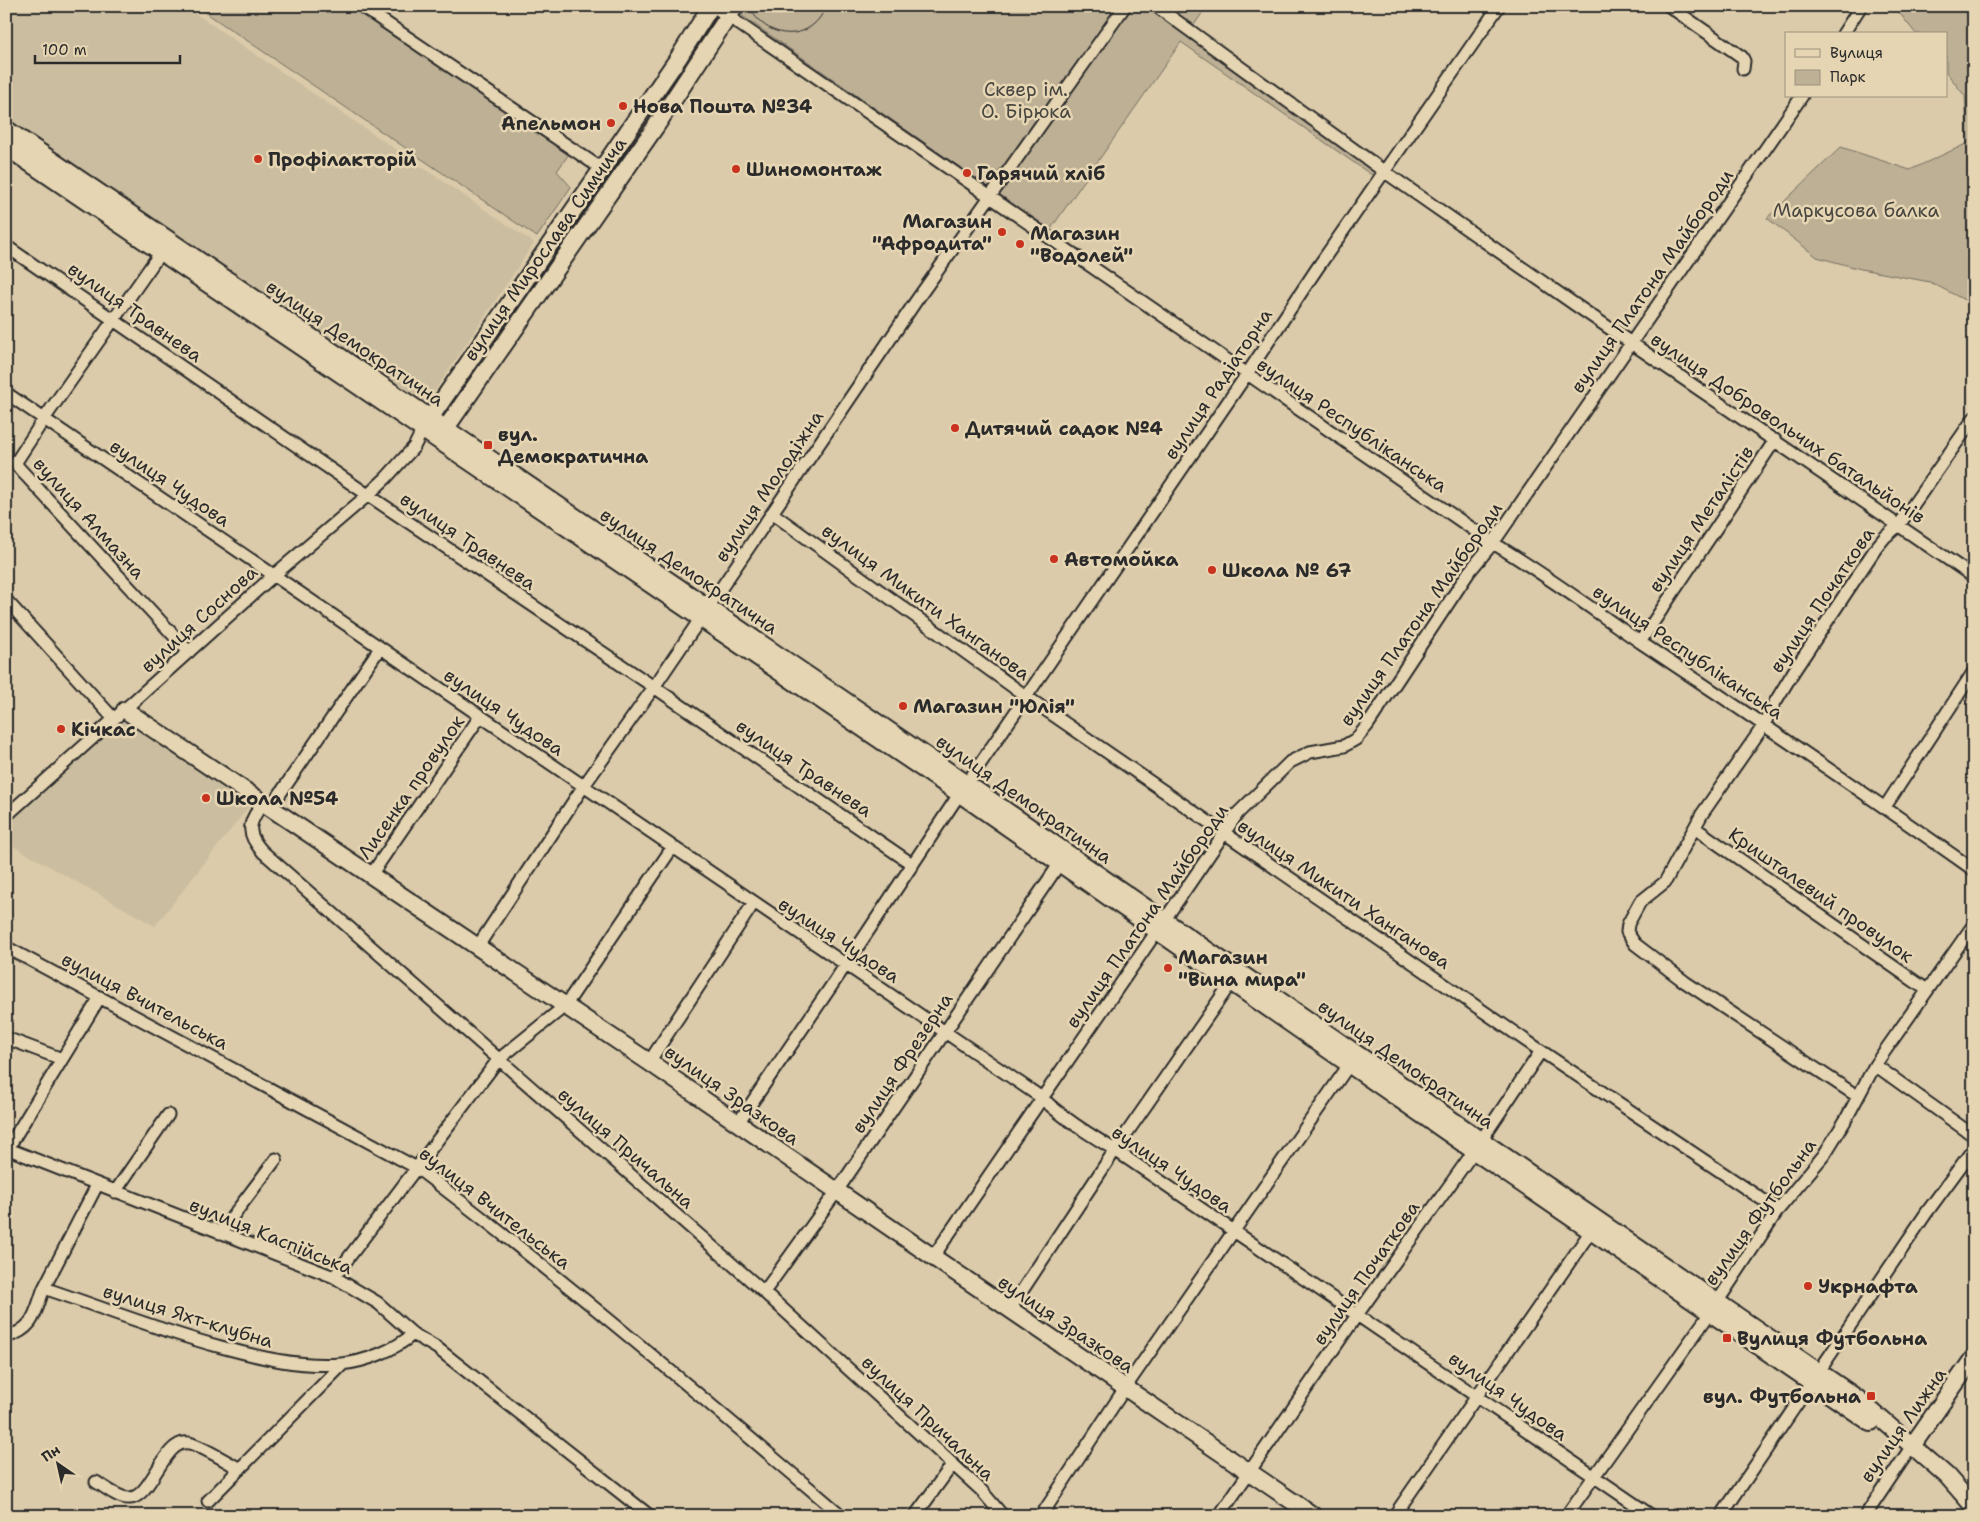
<svg xmlns="http://www.w3.org/2000/svg" width="1980" height="1522" font-family="'Shantell Sans',sans-serif">
<style>
.built{fill:#cbbd9f}
.green{fill:#bdb095;stroke:#746e60}
.lines{fill:none;stroke-linecap:round;stroke-linejoin:round}
.street-casing{stroke:#2b2b2b;stroke-width:15}
.secondary-casing{stroke:#2b2b2b;stroke-width:20}
.street{stroke:#e6d5b2;stroke-width:11}
.secondary{stroke:#e6d5b2;stroke-width:16}
.tram{stroke:#2b2b2b;stroke-width:1}
.poi-dot{fill:#c8321e;stroke:#e6d5b2;stroke-width:2}
.labels{text-anchor:middle;dominant-baseline:central;stroke-width:5;stroke-linejoin:round;paint-order:stroke}
.park-label{font-size:19px;fill:#484640;stroke:#e6d5b2}
.poi-label{font-size:19px;font-weight:bold;fill:#2b2b2b;stroke:#e6d5b2;text-anchor:start}
.street-label{font-size:19px;fill:#2b2b2b;stroke:#e6d5b2}
</style>
<rect width="100%" height="100%" fill="#dbcbaa"/>
<filter id="ink" filterUnits="userSpaceOnUse"><feTurbulence type="fractalNoise" baseFrequency=".02" numOctaves="2"/><feDisplacementMap in="SourceGraphic" scale="10" xChannelSelector="R" yChannelSelector="G"/><feConvolveMatrix kernelMatrix="1 2 1 2 8 2 1 2 1" color-interpolation-filters="sRGB"/></filter>
<g filter="url(#ink)">
<path class="built" d="M14,6H184L534,243L425,405L6,122V18Z
M126,716L254,800L155,926L6,842V824Z"/>
<path class="green" d="M196,6H351L569,154L557,171L571,187L537,237Z
M747,6H1207L1192,28L1383,161L1373,176L1181,42L1050,230L741,15Z
M1894,6H1974V305L1930,282L1861,269L1817,257L1767,218L1841,147L1910,170L1968,143L1965,96L1946,72V34H1916Z"/>
<g class="lines">
<defs>
<path id="street" d="M361,6L602,169
M713,6L1493,543C1545,574 1593,610 1643,644C1754,718 1865,793 1974,870
M1156,6L1385,172L1577,306L1974,577
M1669,6L1742,57L1744,61L1743,69
M1843,34L1861,6
M6,246L368,495L654,687L912,864
M161,252L44,419L16,462L18,467L189,652
M6,393C350,630 696,864 1042,1098C1064,1119 1089,1134 1115,1150L1652,1516
M772,513L1027,697L1541,1051L1778,1210
M6,600L114,719
M1640,642L1775,440
M264,801C249,822 244,832 263,852L764,1292L981,1490L1003,1516
M271,807L380,648
M1885,807L1974,671
M6,816L273,576L368,495L386,478L414,447L423,429
M1695,828L1927,990
M371,875L479,718
M478,946L583,787L654,687L916,301L1125,6
M6,947L417,1168C563,1278 702,1397 842,1516
M6,1038L62,1059
M649,1062L753,904
M1875,1065L1974,1136
M1857,1096L1685,982L1635,944L1627,932L1628,924L1640,902L1665,882L1702,814L1764,725L1774,704L1794,671L1876,548L1885,537L1899,525L1974,418
M738,1123L845,966L954,802L1247,374L1316,270L1499,6
M6,1148L334,1277L378,1303L413,1334L437,1348L650,1516
M8,1148L100,997
M115,1192L168,1115
M220,1233L276,1159
M933,1257L1238,813L1290,762L1310,752L1344,746L1356,739L1367,726L1469,572L1493,543L1802,96
M334,1277L498,1060L565,1006L672,848
M44,1288L97,1185
M764,1292L837,1191L1064,857
M1010,1309L1115,1150L1235,977
M6,1337C35,1329 35,1312 44,1288C103,1308 161,1331 221,1347C262,1358 298,1367 341,1364C365,1362 395,1350 413,1334
M96,1482C105,1487 119,1499 130,1498C152,1497 164,1438 189,1443C202,1446 227,1462 240,1469
M208,1501L343,1364
M915,1516L952,1465
M1041,1516L1125,1388L1353,1059
M1219,1516L1357,1315L1474,1151L1541,1051
M1394,1516L1591,1231
M1566,1516L1710,1313L1778,1210L1824,1155L1845,1121L1875,1065L1974,924
M1721,1516L1927,1212L1974,1148
M1865,1516L1912,1446"/>
<path id="secondary" d="M6,129L979,792L1481,1140L1857,1398L1947,1476L1974,1507
M6,147L970,801L1474,1151L1871,1423
M424,427L679,57L711,6
M439,438L656,126L735,6
M125,710L649,1062L933,1257L1314,1516
M1912,1446L1974,1357"/>
</defs>
<use href="#street" class="street-casing"/>
<use href="#secondary" class="secondary-casing"/>
<use href="#street" class="street"/>
<use href="#secondary" class="secondary"/>
<path class="tram" d="M749,6C765,41 812,44 826,6"/>
</g>
</g>
<g class="poi-dot">
<circle cx="623" cy="106" r="5"/>
<circle cx="611" cy="123" r="5"/>
<circle cx="258" cy="159" r="5"/>
<circle cx="736" cy="169" r="5"/>
<circle cx="967" cy="173" r="5"/>
<circle cx="1002" cy="232" r="5"/>
<circle cx="1020" cy="244" r="5"/>
<circle cx="955" cy="428" r="5"/>
<rect x="483" y="440" width="10" height="10" rx="2.5"/>
<circle cx="1054" cy="559" r="5"/>
<circle cx="1212" cy="570" r="5"/>
<circle cx="903" cy="706" r="5"/>
<circle cx="61" cy="729" r="5"/>
<circle cx="206" cy="798" r="5"/>
<circle cx="1168" cy="968" r="5"/>
<circle cx="1808" cy="1286" r="5"/>
<rect x="1722" y="1333" width="10" height="10" rx="2.5"/>
<rect x="1866" y="1391" width="10" height="10" rx="2.5"/>
</g>
<g class="labels">
<g class="park-label">
<text x="1026" y="89">Сквер ім.<tspan x="1026" dy="22">О. Бірюка</tspan></text>
<text x="1856" y="210">Маркусова балка</text>
</g>
<g class="poi-label">
<text x="633" y="106">Нова Пошта №34</text>
<text x="601" y="123" text-anchor="end">Апельмон</text>
<text x="268" y="159">Профілакторій</text>
<text x="746" y="169">Шиномонтаж</text>
<text x="977" y="173">Гарячий хліб</text>
<text x="992" y="221" text-anchor="end">Магазин<tspan x="992" dy="22">"Афродита"</tspan></text>
<text x="1030" y="233">Магазин<tspan x="1030" dy="22">"Водолей"</tspan></text>
<text x="965" y="428">Дитячий садок №4</text>
<text x="498" y="434">вул.<tspan x="498" dy="22">Демократична</tspan></text>
<text x="1064" y="559">Автомойка</text>
<text x="1222" y="570">Школа № 67</text>
<text x="913" y="706">Магазин "Юлія"</text>
<text x="71" y="729">Кічкас</text>
<text x="216" y="798">Школа №54</text>
<text x="1178" y="957">Магазин<tspan x="1178" dy="22">"Вина мира"</tspan></text>
<text x="1818" y="1286">Укрнафта</text>
<text x="1737" y="1338">Вулиця Футбольна</text>
<text x="1861" y="1396" text-anchor="end">вул. Футбольна</text>
</g>
<g class="street-label">
<text transform="translate(545 249) rotate(-55)">вулиця Мирослава Симчича</text>
<text transform="translate(1652 281) rotate(-55)">вулиця Платона Майбороди</text>
<text transform="translate(135 312) rotate(35)">вулиця Травнева</text>
<text transform="translate(355 343) rotate(34)">вулиця Демократична</text>
<text transform="translate(1218 384) rotate(-56)">вулиця Радіаторна</text>
<text transform="translate(1352 425) rotate(34)">вулиця Республіканська</text>
<text transform="translate(1788 428) rotate(34)">вулиця Добровольчих батальйонів</text>
<text transform="translate(170 483) rotate(34)">вулиця Чудова</text>
<text transform="translate(769 486) rotate(-56)">вулиця Молодіжна</text>
<text transform="translate(89 518) rotate(48)">вулиця Алмазна</text>
<text transform="translate(1701 519) rotate(-56)">вулиця Металістів</text>
<text transform="translate(468 541) rotate(34)">вулиця Травнева</text>
<text transform="translate(689 571) rotate(34)">вулиця Демократична</text>
<text transform="translate(1822 600) rotate(-56)">вулиця Початкова</text>
<text transform="translate(926 602) rotate(36)">вулиця Микити Ханганова</text>
<text transform="translate(1421 614) rotate(-55)">вулиця Платона Майбороди</text>
<text transform="translate(199 619) rotate(-42)">вулиця Соснова</text>
<text transform="translate(1688 652) rotate(34)">вулиця Республіканська</text>
<text transform="translate(504 712) rotate(34)">вулиця Чудова</text>
<text transform="translate(804 768) rotate(34)">вулиця Травнева</text>
<text transform="translate(411 787) rotate(-55)">Лисенка провулок</text>
<text transform="translate(1024 799) rotate(35)">вулиця Демократична</text>
<text transform="translate(1344 894) rotate(34)">вулиця Микити Ханганова</text>
<text transform="translate(1821 895) rotate(35)">Кришталевий провулок</text>
<text transform="translate(1147 916) rotate(-55)">вулиця Платона Майбороди</text>
<text transform="translate(839 940) rotate(33)">вулиця Чудова</text>
<text transform="translate(145 1001) rotate(28)">вулиця Вчительська</text>
<text transform="translate(902 1063) rotate(-56)">вулиця Фрезерна</text>
<text transform="translate(1406 1064) rotate(35)">вулиця Демократична</text>
<text transform="translate(732 1095) rotate(35)">вулиця Зразкова</text>
<text transform="translate(626 1148) rotate(41)">вулиця Причальна</text>
<text transform="translate(1172 1169) rotate(34)">вулиця Чудова</text>
<text transform="translate(495 1208) rotate(38)">вулиця Вчительська</text>
<text transform="translate(1760 1212) rotate(-54)">вулиця Футбольна</text>
<text transform="translate(271 1236) rotate(22)">вулиця Каспійська</text>
<text transform="translate(1366 1273) rotate(-55)">вулиця Початкова</text>
<text transform="translate(188 1316) rotate(17)">вулиця Яхт-клубна</text>
<text transform="translate(1066 1324) rotate(34)">вулиця Зразкова</text>
<text transform="translate(1508 1396) rotate(35)">вулиця Чудова</text>
<text transform="translate(928 1418) rotate(43)">вулиця Причальна</text>
<text transform="translate(1903 1425) rotate(-55)">вулиця Лижна</text>
</g>
</g>
<rect width="1980" height="1522" fill="none" stroke="#e6d5b2" stroke-width="25"/>
<rect x="12" y="12" width="1955" height="1497" fill="none" stroke="#2b2b2b" stroke-width="2" filter="url(#ink)"/>
<rect x="1785" y="32" width="162" height="65" fill="#e6d5b2" stroke="#9b917c"/>
<rect x="1795" y="49" width="25" height="8" fill="#e6d5b2" stroke="#9b917c"/>
<text x="1830" y="58" font-size="15" fill="#2b2b2b">Вулиця</text>
<rect x="1795" y="70" width="25" height="15" fill="#bdb095" stroke="#9b917c"/>
<text x="1830" y="82" font-size="15" fill="#2b2b2b">Парк</text>
<g transform="translate(58 1464) rotate(326)" stroke="#e6d5b2" stroke-width="4" paint-order="stroke">
<path d="M0-4L9 19L0 12L-9 19Z" fill="#2b2b2b"/>
<text y="-8" font-size="14" font-weight="bold" text-anchor="middle" fill="#2b2b2b">Пн</text>
</g>
<path d="M35 55v8h145v-8" fill="none" stroke="#2b2b2b" stroke-width="2.5"/>
<text x="42" y="55" font-size="15" fill="#2b2b2b" stroke="#e6d5b2" stroke-width="4" paint-order="stroke">100 m</text>
</svg>
